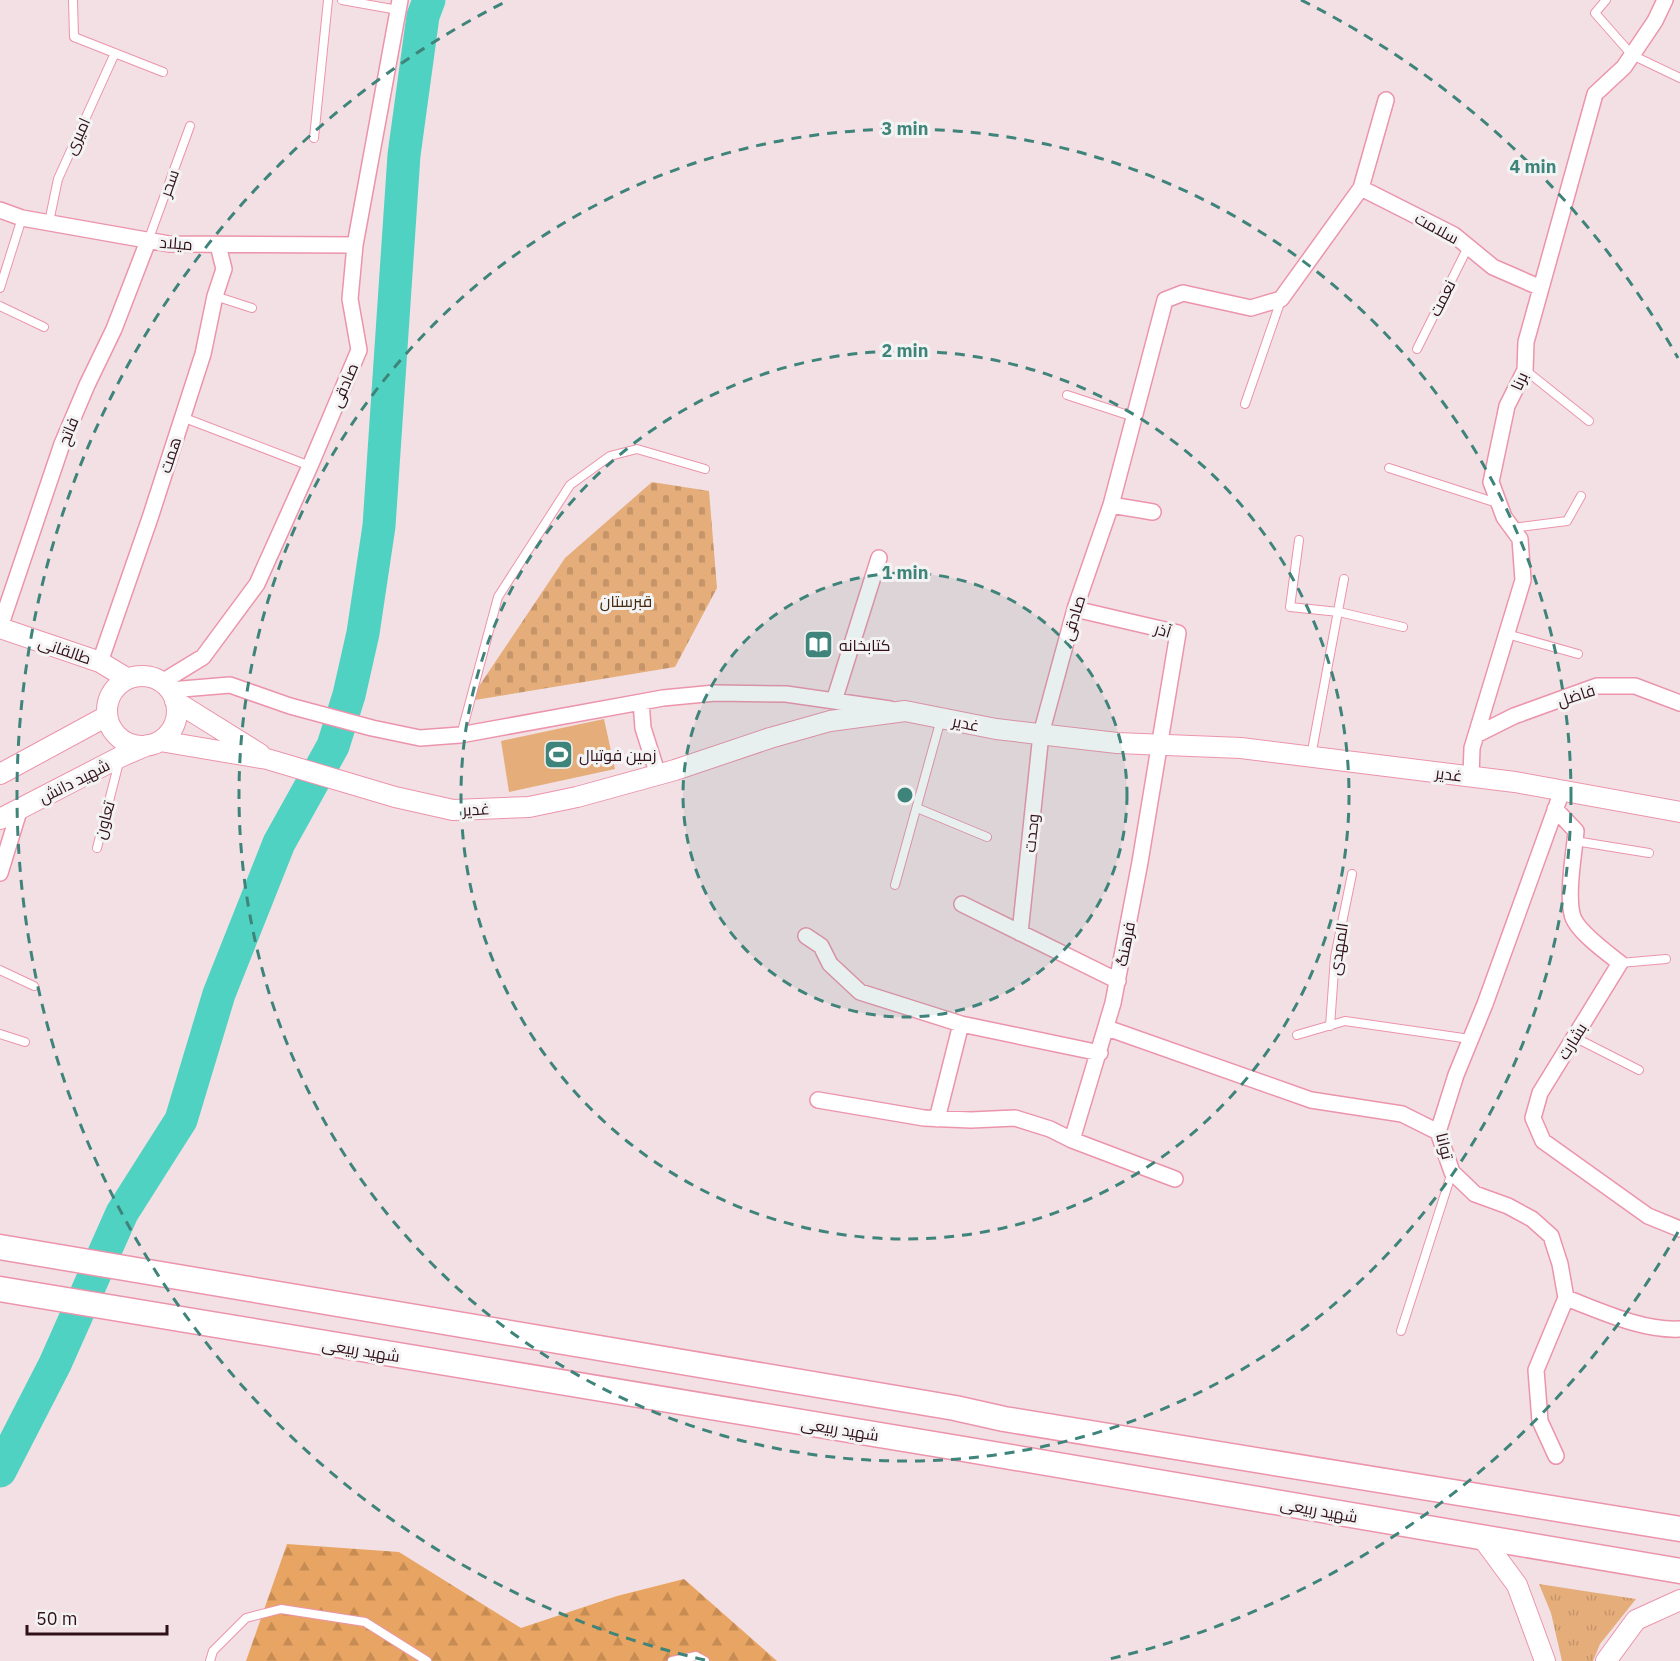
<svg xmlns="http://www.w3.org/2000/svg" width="1680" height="1661" font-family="'IBM Plex Sans',Cairo,sans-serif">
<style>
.grass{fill:url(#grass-tufts)}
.forest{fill:url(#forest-firs)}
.cemetery{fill:url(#cemetery-stones)}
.garden{fill:#e5ad7a}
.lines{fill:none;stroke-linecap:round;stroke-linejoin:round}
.river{stroke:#50d2c2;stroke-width:33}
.service-casing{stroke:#ec94ab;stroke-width:10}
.minor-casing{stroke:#ec94ab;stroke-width:18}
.tertiary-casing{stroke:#ec94ab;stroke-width:22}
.primary-casing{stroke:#ec94ab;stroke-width:27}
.service{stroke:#fff;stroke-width:8}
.minor{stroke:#fff;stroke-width:15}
.tertiary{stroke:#fff;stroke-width:20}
.primary{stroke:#fff;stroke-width:24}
.ring{fill:none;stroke:#3f847a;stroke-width:3;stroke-dasharray:10 8}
.labels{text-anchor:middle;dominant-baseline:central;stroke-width:6;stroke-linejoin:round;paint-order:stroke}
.street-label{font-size:16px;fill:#31101a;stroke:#f3f3f3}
.park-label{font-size:16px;fill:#45290c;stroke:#f3f3f3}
.poi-label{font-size:16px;fill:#31101a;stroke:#f3f3f3;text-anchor:start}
.centre{fill:#3f847a;stroke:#f3f3f3;stroke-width:3}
.ring-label{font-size:18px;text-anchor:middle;font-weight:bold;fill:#3f847a;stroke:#f3f3f3;stroke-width:6;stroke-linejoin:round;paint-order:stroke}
</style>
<defs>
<pattern id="grass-tufts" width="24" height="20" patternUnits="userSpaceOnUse" patternTransform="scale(1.5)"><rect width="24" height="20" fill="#e5ad7a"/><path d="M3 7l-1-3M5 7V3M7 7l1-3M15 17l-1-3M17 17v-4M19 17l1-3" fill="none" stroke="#c59469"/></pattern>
<pattern id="forest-firs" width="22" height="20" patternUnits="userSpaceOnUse" patternTransform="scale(1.5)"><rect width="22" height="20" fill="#e8a462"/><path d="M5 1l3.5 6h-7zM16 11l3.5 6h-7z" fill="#c78c54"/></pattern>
<pattern id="cemetery-stones" width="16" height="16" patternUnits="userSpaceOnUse" patternTransform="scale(1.5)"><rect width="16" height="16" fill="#e5ad7a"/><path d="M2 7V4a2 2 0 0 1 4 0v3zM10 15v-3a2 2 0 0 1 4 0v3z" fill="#c59469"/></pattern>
</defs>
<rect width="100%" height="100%" fill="#f3e0e4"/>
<path class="grass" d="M1539,1584L1636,1599L1600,1644L1593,1661H1562L1551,1613Z"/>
<path class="forest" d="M287,1544L399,1552L521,1628L617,1596L684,1579L777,1661H246Z"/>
<path class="cemetery" d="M652,482L709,491L717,588L675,667L469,701L565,558Z"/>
<path class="garden" d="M604,719L615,769L509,792L501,741Z"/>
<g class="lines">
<path class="river" d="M0,1471L55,1364L122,1213L181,1120L219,994L279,843L333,746L349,695L363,633L379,526L404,155L423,16L429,0"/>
<defs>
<path id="service" d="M73,0L74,37L163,72
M342,0L398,10
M1606,0L1595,13L1632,55L1680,78
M314,138L328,0
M49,222L58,179L115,53
M148,241L190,126
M0,288L22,218
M215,296L252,308
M0,306L44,327
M1417,349L1468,247
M1525,370L1589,421
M1067,395L1134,417
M1245,404L1281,300
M182,417L310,466
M1389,468L1497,503
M1512,528L1567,521L1581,496
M1299,540L1290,607L1339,612L1403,627
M1507,634L1578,654
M461,735L498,597L570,485L610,456L637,449L705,469
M1311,756L1344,579
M917,808L987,837
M1575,841L1649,853
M97,848L119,762
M895,885L941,719
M1620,963L1666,959
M0,970L34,986
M1330,1026L1335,957L1352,874
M0,1034L25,1042
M1297,1035L1345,1021L1470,1039
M1574,1037L1639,1070
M1401,1331L1452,1172
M210,1661L213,1651L246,1618L281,1609L365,1622L427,1661
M672,1661L696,1656L705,1661"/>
<path id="minor" d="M1361,188L1454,235L1493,267L1541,288
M0,210L22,218L169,244L355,245
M1111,505L1153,512
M0,627L62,444L87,385L114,329L148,241
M100,662L150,518L203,354L215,296L224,269L218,245
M162,682L203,657L257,584L310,466L359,350L350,299L355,245L400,0
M170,690L230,685L290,706L372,728L420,738L460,735L663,698L715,693L786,694L890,709
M834,701L879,558
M641,702L643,728L658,775
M1476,735L1514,716L1597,686H1635L1680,703
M1471,777L1472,748L1523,580L1520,539L1504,517L1491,482L1507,406L1525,370L1526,342L1595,94L1624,67L1655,21L1665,0
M1555,809L1576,831C1574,855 1567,891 1572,914C1575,930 1607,953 1620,963L1540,1093L1533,1118L1543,1141L1648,1216L1680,1229
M0,873L20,808
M962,904L1118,981
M1020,933L1041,734L1075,609L1111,505L1165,300L1183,293L1251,308L1281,299L1361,188L1386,100
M806,936L821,946L830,964L860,992L961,1024L1100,1053
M1107,1028L1311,1100L1402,1114L1438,1132
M818,1100L924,1118L971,1120L1015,1118L1050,1129L1072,1140L1175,1179
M937,1119L961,1024
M1072,1140L1113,1003L1140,862L1178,633L1075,609
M1566,1298C1601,1311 1642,1331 1680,1329
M1556,1456L1540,1421L1536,1370L1566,1298L1560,1264L1551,1236L1532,1219L1508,1206L1475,1194L1452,1172L1438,1132L1456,1075L1485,1004L1562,791"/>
<path id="tertiary" d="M0,628L100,662L128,679
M107 711a35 35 0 1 1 70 0a35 35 0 1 1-70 0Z
M175,701L260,754
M160,741L267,759L395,797L453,810L529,807L577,797L675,770L770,738L830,721L905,711L996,729L1117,743L1241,748L1515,782L1680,812
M0,774L107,716
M0,819L120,757L148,745
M1483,1539L1517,1585L1545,1661
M1606,1661L1636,1620L1680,1600"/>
<path id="primary" d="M0,1247L955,1408L1004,1419L1680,1529
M0,1289L946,1446L1680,1571"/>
</defs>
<use href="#service" class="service-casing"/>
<use href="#minor" class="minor-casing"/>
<use href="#tertiary" class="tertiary-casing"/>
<use href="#primary" class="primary-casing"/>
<use href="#service" class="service"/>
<use href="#minor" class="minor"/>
<use href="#tertiary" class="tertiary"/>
<use href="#primary" class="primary"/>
</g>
<circle cx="905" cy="795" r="222" fill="#3f847a" fill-opacity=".12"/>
<g class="ring">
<circle cx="905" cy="795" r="222"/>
<circle cx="905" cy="795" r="444"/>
<circle cx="905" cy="795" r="666"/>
<path d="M1678 1232A888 888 0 0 1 1105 1660M705 1660A888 888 0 0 1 509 0M1301 0A888 888 0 0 1 1678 358"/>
</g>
<defs>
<symbol id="library-square" viewBox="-11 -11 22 22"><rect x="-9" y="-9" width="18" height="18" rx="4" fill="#3f847a" stroke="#f3f3f3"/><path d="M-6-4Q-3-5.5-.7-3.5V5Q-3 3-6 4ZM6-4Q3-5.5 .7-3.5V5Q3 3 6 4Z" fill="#fff"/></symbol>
<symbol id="stadium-square" viewBox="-11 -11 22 22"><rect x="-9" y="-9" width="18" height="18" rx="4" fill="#3f847a" stroke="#f3f3f3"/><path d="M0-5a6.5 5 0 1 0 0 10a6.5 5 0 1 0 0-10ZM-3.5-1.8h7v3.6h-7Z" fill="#fff"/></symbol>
</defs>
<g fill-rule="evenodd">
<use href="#library-square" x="802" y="628" width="33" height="33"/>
<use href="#stadium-square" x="542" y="738" width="33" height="33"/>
</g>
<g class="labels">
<g class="street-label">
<text transform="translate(77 136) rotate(-65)">امیری</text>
<text transform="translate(169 183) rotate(-70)">سحر</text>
<text transform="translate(1437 228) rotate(29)">سلامت</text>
<text transform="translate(176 243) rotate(4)">میلاد</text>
<text transform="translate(1442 298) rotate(-63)">نعمت</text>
<text transform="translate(1519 381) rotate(-66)">برنا</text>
<text transform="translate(344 385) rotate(-67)">صادقی</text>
<text transform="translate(68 431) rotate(-68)">فاتح</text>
<text transform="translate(170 455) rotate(-72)">همت</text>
<text transform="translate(1073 618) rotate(-73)">صادقی</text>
<text transform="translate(1163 630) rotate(17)">آذر</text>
<text transform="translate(65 650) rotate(19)">طالقانی</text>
<text transform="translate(1576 695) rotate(-18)">فاضل</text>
<text transform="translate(966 723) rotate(11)">غدیر</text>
<text transform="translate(1449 774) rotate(7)">غدیر</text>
<text transform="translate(74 781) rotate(-27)">شهید دانش</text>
<text transform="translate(476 809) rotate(-3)">غدیر</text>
<text transform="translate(104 820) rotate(-75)">تعاون</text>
<text transform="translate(1031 833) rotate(-84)">وحدت</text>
<text transform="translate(1125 944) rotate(-79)">فرهنگ</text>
<text transform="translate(1338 949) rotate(-81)">المهدی</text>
<text transform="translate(1572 1041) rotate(-58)">بشارت</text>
<text transform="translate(1445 1146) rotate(76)">توانا</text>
<text transform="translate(361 1350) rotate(9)">شهید ربیعی</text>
<text transform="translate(840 1429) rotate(9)">شهید ربیعی</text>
<text transform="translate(1319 1510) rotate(10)">شهید ربیعی</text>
</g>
<g class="park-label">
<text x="626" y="601">قبرستان</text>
</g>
<g class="poi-label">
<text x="839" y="645">کتابخانه</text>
<text x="579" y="755">زمین فوتبال</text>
</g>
</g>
<circle cx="905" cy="795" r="9" class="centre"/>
<g class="ring-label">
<text x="905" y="135">3 min</text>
<text x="1533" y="173">4 min</text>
<text x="905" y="357">2 min</text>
<text x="905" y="579">1 min</text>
</g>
<path d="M27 1625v9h140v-9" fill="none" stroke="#31101a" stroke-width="3"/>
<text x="36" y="1625" font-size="18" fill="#31101a" stroke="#f3f3f3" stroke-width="4.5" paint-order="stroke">50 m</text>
</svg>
